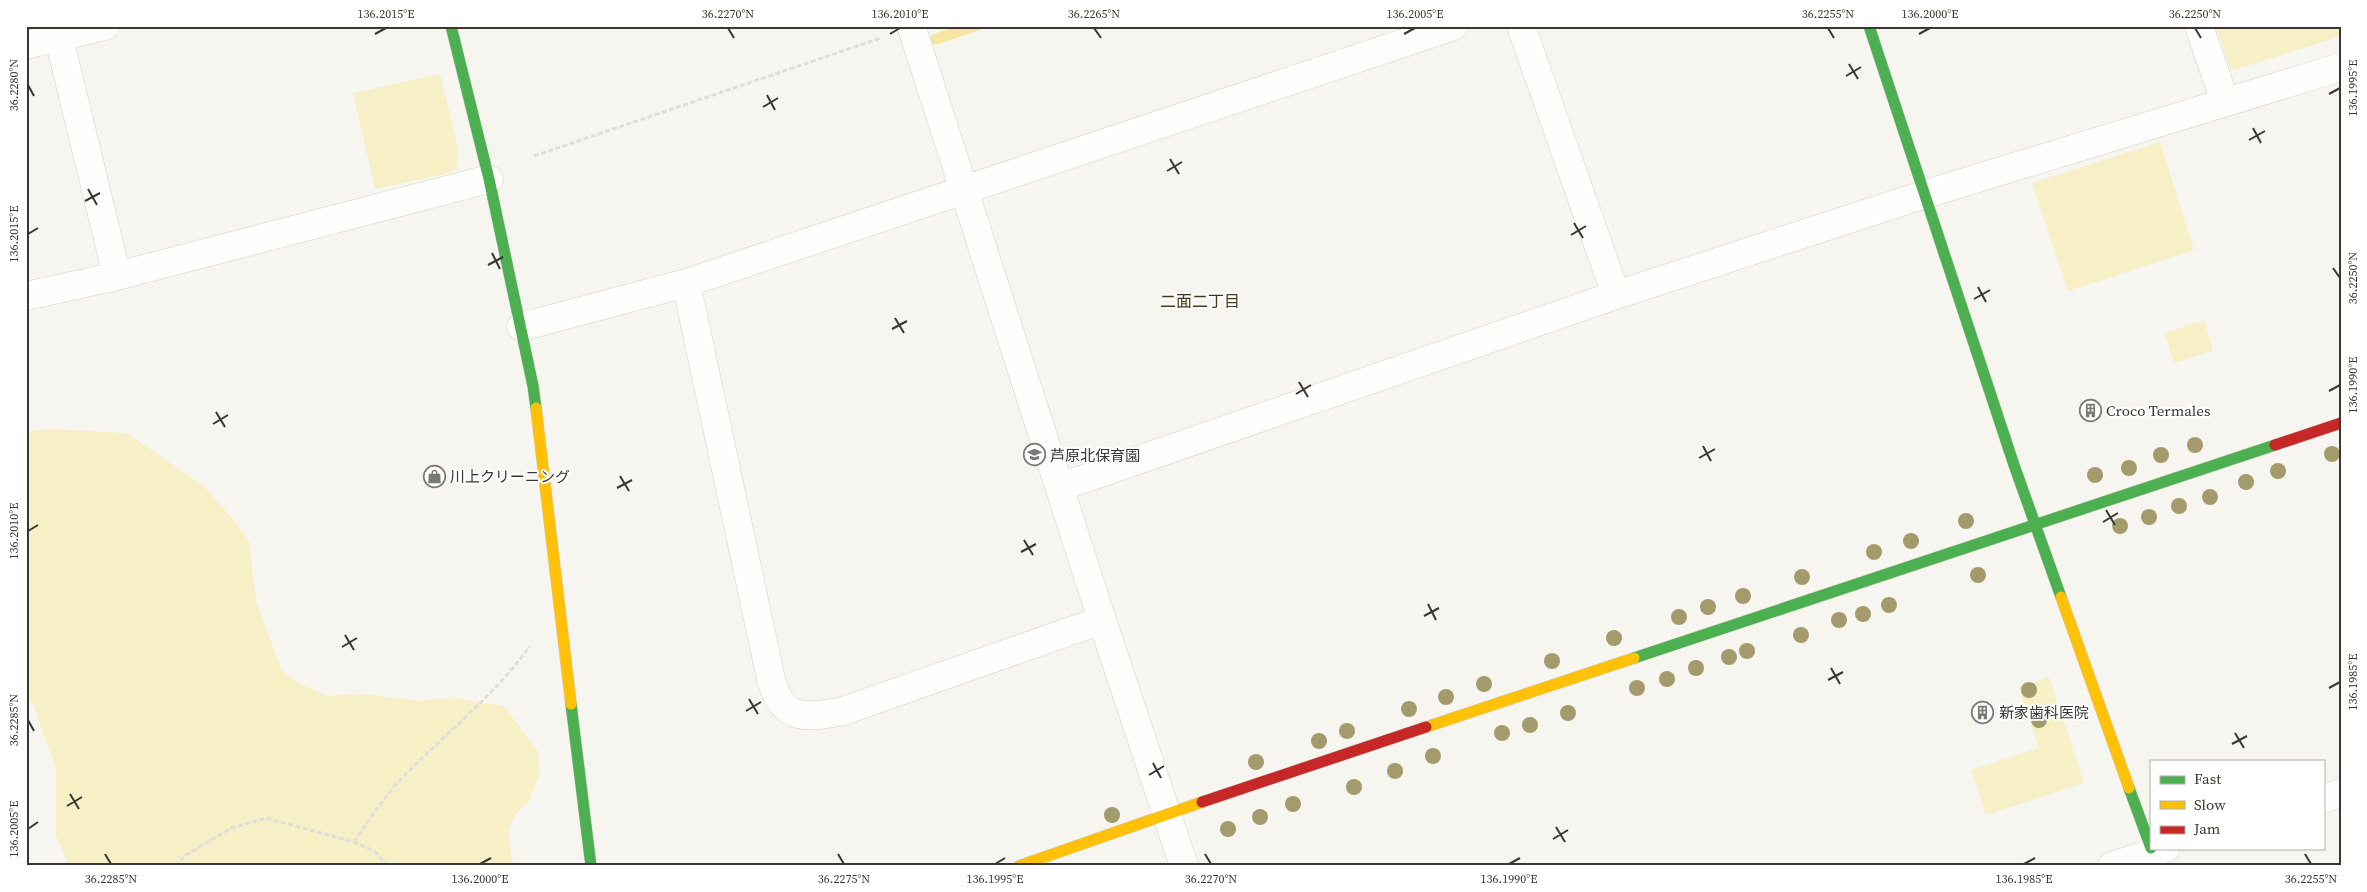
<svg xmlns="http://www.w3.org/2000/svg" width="2367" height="892" font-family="'Source Serif 4','Noto Sans JP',serif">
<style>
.green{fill:#f7efc5}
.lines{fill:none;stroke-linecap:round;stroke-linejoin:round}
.stream{stroke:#f5e7a1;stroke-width:11}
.street-casing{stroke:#d3d2cd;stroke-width:29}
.fast-casing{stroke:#d3d2cd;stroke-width:12}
.slow-casing{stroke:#d3d2cd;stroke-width:12}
.jam-casing{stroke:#d3d2cd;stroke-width:12}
.path{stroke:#dededc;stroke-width:3;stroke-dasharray:5 2.5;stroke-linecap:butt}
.street{stroke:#fefefd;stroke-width:28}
.fast{stroke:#4caf50;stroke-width:11}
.slow{stroke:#ffc107;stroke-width:11}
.jam{stroke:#c62828;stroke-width:11}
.tree{fill:#a39b6c}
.ticks{fill:none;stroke:#383733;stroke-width:2}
.labels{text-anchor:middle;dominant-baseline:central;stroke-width:4;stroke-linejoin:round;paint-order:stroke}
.poi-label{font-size:15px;fill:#383733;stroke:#fff;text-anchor:start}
.neighbourhood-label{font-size:16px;fill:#443b12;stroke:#fff}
.neatline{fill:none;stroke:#383733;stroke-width:2}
.ticks-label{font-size:12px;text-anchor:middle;fill:#383733}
</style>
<rect width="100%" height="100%" fill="#f6f5f0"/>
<path class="green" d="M2216,26H2341V36L2231,71Z
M440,74L459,152L456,168L450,173L375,189L353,93Z
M2160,142L2194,250L2068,291L2032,183Z
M2204,320L2213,351L2174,363L2165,333Z
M46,429L126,433L203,485L237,524L249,542L256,601L281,669L296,682L327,696L364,694L418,701L451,698L504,706L538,752L540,772L529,801L516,813L508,831L513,866H69L56,836V770L34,706L26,693V432Z
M2049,677L2084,783L1986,815L1971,770L2039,748L2019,687Z"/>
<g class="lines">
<path class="stream" d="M936,39L975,26"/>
<defs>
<path id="street" d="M56,26L117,276
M1521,26L1616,295
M2199,26L2225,102
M912,28L1102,620L1184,866
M26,45L105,26
M686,283L771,679C782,722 806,718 843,711L1102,620
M26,296L117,276L489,179
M521,327L686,283L1454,26
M1060,487L1616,295L1926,194L2341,67
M2323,799L2341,793
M2112,866L2166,848"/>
<path id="fast" d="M451,26L489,179L533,386L536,408
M1869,26L2014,465L2061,597
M1634,658L2275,445
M571,704L591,866
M2129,788L2151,848"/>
<path id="slow" d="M536,408L571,704
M2061,597L2129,788
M1426,727L1634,658
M1019,866L1202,802"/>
<path id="jam" d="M2275,445L2341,423
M1202,802L1426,727"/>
</defs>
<use href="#street" class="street-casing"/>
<use href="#fast" class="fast-casing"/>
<use href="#slow" class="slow-casing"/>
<use href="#jam" class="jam-casing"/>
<path class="path" d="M534,156L881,38
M354,842C370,819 385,795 405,775C447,732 495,695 530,646
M175,866L186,855L231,828L266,818L354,842L374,851L388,866"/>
<use href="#street" class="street"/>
<use href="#fast" class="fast"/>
<use href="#slow" class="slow"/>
<use href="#jam" class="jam"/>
</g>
<g class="tree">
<circle cx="2195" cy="445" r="8"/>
<circle cx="2332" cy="454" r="8"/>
<circle cx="2161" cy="455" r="8"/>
<circle cx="2129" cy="468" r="8"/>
<circle cx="2278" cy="471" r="8"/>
<circle cx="2095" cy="475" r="8"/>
<circle cx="2246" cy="482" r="8"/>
<circle cx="2210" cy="497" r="8"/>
<circle cx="2179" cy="506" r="8"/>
<circle cx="2149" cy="517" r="8"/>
<circle cx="1966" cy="521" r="8"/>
<circle cx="2120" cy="526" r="8"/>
<circle cx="1911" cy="541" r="8"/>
<circle cx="1874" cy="552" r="8"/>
<circle cx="1978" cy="575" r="8"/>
<circle cx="1802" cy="577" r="8"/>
<circle cx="1743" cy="596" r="8"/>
<circle cx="1889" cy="605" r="8"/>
<circle cx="1708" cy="607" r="8"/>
<circle cx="1863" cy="614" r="8"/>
<circle cx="1679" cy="617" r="8"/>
<circle cx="1839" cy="620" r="8"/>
<circle cx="1801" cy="635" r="8"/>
<circle cx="1614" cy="638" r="8"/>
<circle cx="1747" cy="651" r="8"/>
<circle cx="1729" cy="657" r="8"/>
<circle cx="1552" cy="661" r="8"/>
<circle cx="1696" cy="668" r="8"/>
<circle cx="1667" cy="679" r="8"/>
<circle cx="1484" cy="684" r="8"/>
<circle cx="1637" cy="688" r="8"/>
<circle cx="2029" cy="690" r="8"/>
<circle cx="1446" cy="697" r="8"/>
<circle cx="1409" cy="709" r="8"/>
<circle cx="1568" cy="713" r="8"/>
<circle cx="2039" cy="720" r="8"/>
<circle cx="1530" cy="725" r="8"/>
<circle cx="1347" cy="731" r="8"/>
<circle cx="1502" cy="733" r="8"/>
<circle cx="1319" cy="741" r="8"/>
<circle cx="1433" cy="756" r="8"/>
<circle cx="1256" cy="762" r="8"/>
<circle cx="1395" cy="771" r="8"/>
<circle cx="1354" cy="787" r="8"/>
<circle cx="1293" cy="804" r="8"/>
<circle cx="1112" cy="815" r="8"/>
<circle cx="1260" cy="817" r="8"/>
<circle cx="1228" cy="829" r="8"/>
</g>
<path class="ticks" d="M728,28L734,38M1094,28L1101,38M1828,28L1834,38M2195,28L2201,38M375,34L386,28M890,34L900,28M1404,34L1415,28M1919,34L1930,28M1849,64L1858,79M1846,76L1861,67M28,85L34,96M2329,94L2340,88M767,95L775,110M763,107L778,98M2253,128L2261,143M2249,140L2265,131M1170,159L1179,174M1167,171L1182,162M88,189L97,205M85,201L100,193M1574,223L1583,238M28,234L38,228M1571,235L1586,226M492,253L500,269M488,265L503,257M2333,268L2340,278M1978,287L1986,302M1974,299L1990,290M895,318L904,333M892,329L907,321M1299,382L1308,397M2329,391L2340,385M1296,394L1311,385M216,412L225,427M213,424L228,415M1703,446L1711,461M1699,458L1715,449M620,476L629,491M617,488L632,480M2106,510L2115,525M2103,522L2118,513M28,531L38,525M1024,540L1033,555M1021,552L1036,544M1428,604L1436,620M1424,616L1439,608M345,635L354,650M342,647L357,638M1831,668L1840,684M1828,680L1843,672M2329,688L2340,682M749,699L758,714M746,711L761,702M28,720L34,731M2235,733L2244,748M2232,744L2247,736M1153,763L1161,778M1149,775L1164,766M70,794L79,809M67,806L82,797M1556,827L1565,842M28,829L38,822M1553,839L1568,830M105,854L111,864M838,854L844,864M1205,854L1211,864M2305,854L2311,864M480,864L491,858M995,864L1005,858M1509,864L1520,858M2024,864L2035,858"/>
<defs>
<symbol id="building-ring" viewBox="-11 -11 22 22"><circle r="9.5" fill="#fff" stroke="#7a7a75" stroke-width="1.5"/><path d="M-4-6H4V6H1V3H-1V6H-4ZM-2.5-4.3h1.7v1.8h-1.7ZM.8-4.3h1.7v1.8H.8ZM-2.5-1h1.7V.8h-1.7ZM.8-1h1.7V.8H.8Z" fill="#7a7a75"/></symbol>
<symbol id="school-ring" viewBox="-11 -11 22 22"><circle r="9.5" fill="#fff" stroke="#7a7a75" stroke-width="1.5"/><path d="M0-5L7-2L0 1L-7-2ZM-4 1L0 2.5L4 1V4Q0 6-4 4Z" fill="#7a7a75"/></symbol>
<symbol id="shop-ring" viewBox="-11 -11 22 22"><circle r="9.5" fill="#fff" stroke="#7a7a75" stroke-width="1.5"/><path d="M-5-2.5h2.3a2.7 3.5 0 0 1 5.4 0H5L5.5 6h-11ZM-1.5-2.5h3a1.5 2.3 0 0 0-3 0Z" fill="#7a7a75"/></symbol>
</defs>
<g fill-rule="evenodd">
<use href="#building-ring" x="2078" y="398" width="25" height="25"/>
<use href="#school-ring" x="1022" y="442" width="25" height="25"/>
<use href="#shop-ring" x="422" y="464" width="25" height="25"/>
<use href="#building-ring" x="1970" y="700" width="25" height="25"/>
</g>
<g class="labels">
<g class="poi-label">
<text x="2106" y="410">Croco Termales</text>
<text x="1050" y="455">芦原北保育園</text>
<text x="450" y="476">川上クリーニング</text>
<text x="1999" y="712">新家歯科医院</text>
</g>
<g class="neighbourhood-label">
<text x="1200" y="301">二面二丁目</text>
</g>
</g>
<rect width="2367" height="892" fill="none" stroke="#ffffff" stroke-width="55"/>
<rect x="2150" y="760" width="175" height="90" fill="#ffffff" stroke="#afafad"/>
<rect x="2160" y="776" width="25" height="8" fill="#4caf50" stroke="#afafad"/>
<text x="2194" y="784" font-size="15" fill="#383733">Fast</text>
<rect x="2160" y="801" width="25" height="8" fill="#ffc107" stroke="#afafad"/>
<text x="2194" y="810" font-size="15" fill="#383733">Slow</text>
<rect x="2160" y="826" width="25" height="8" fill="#c62828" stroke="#afafad"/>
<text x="2194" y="834" font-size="15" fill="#383733">Jam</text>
<rect x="28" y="28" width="2312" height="836" class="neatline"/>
<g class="ticks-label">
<text x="386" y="18">136.2015°E</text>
<text x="728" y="18">36.2270°N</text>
<text x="900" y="18">136.2010°E</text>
<text x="1094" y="18">36.2265°N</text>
<text x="1415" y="18">136.2005°E</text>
<text x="1828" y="18">36.2255°N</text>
<text x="1930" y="18">136.2000°E</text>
<text x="2195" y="18">36.2250°N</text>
<text transform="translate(14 85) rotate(-90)" y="4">36.2280°N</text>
<text transform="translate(2353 88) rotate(-90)" y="4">136.1995°E</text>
<text transform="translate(14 234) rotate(-90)" y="4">136.2015°E</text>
<text transform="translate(2353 278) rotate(-90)" y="4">36.2250°N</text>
<text transform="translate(2353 385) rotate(-90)" y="4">136.1990°E</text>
<text transform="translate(14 531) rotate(-90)" y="4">136.2010°E</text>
<text transform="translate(2353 682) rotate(-90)" y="4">136.1985°E</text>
<text transform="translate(14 720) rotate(-90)" y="4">36.2285°N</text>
<text transform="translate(14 829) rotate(-90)" y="4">136.2005°E</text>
<text x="111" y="883">36.2285°N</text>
<text x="480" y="883">136.2000°E</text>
<text x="844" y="883">36.2275°N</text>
<text x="995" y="883">136.1995°E</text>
<text x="1211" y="883">36.2270°N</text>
<text x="1509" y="883">136.1990°E</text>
<text x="2024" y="883">136.1985°E</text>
<text x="2311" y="883">36.2255°N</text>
</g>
</svg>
